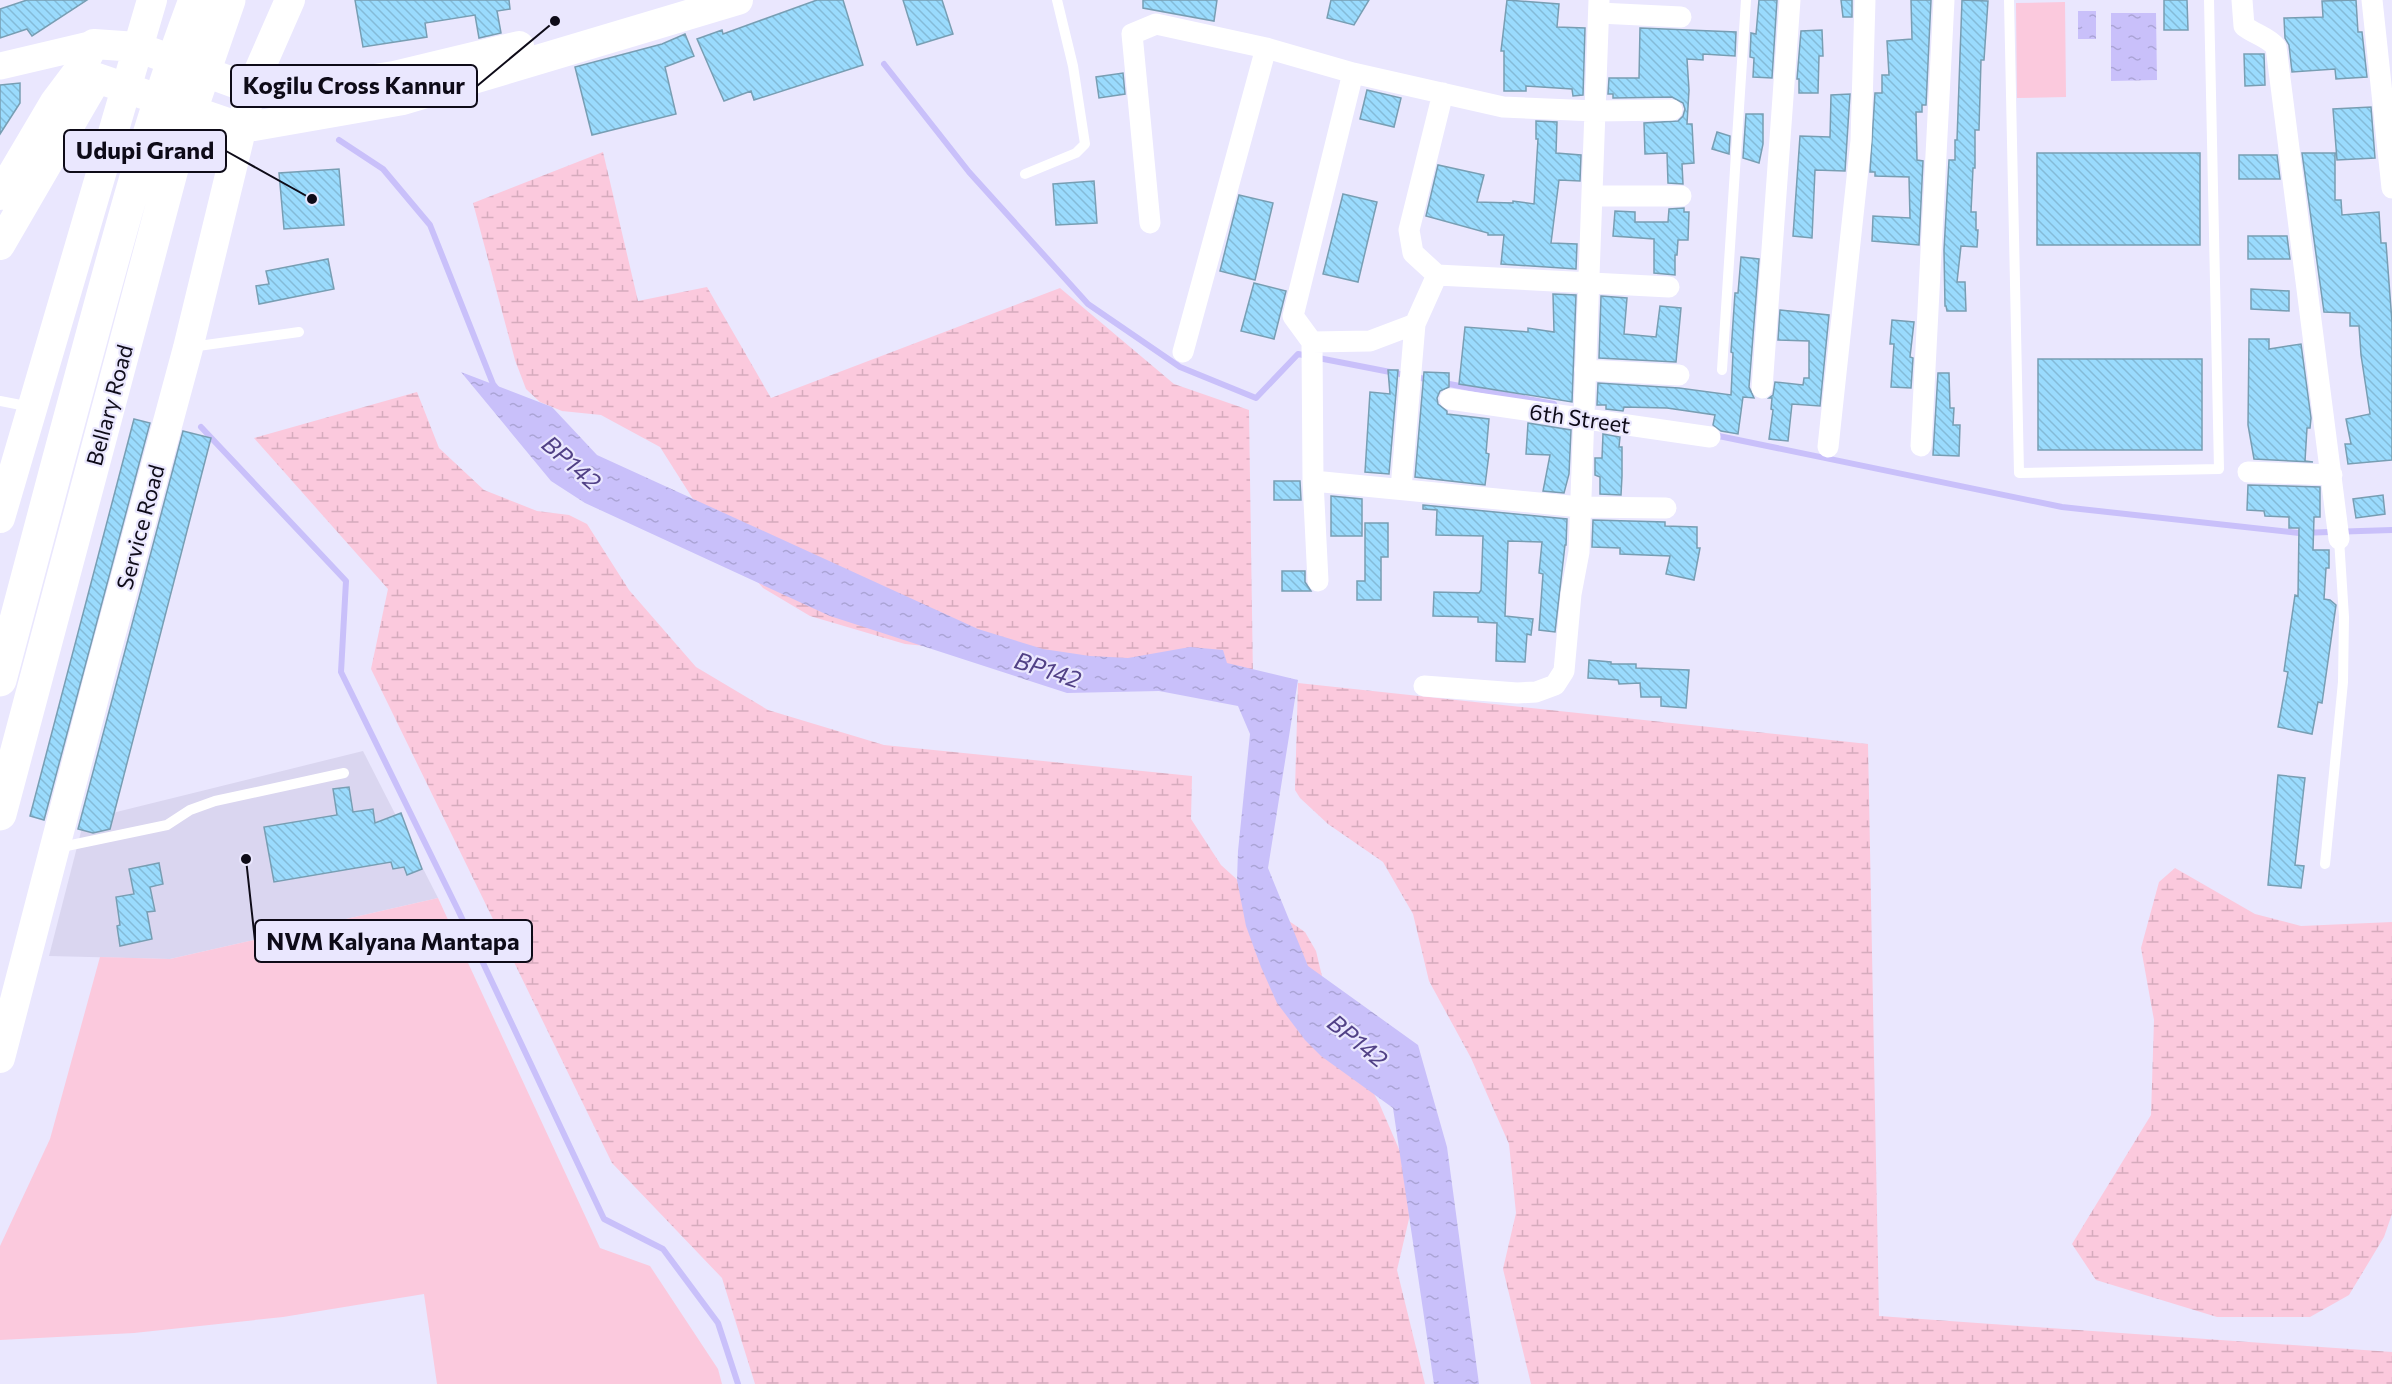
<svg xmlns="http://www.w3.org/2000/svg" width="2392" height="1384" font-family="Commissioner,sans-serif">
<style>
.built{fill:#dad6f0}
.grass{fill:#fbc9dd}
.wetland{fill:url(#wetland-marsh)}
.water{fill:url(#water-ripples)}
.lines{fill:none;stroke-linecap:round;stroke-linejoin:round}
.stream{stroke:#c9c0fa;stroke-width:6}
.building{fill:url(#building-back-hatch);stroke:#789eb3;stroke-width:1.5}
.service{stroke:#fff;stroke-width:10}
.minor{stroke:#fff;stroke-width:21}
.tertiary{stroke:#fff;stroke-width:27}
.secondary{stroke:#fff;stroke-width:30}
.trunk{stroke:#fff;stroke-width:33}
.labels{text-anchor:middle;dominant-baseline:central;stroke-width:4.5;stroke-linejoin:round;paint-order:stroke}
.street-label{font-size:22px;fill:#0e0b18;stroke:#eae7fe}
.water-label{font-size:24px;font-style:italic;fill:#514186;stroke:#eae7fe}
.leader{fill:none;stroke:#0e0b18;stroke-width:2}
.callout-dot{fill:#0e0b18;stroke:#eae7fe;stroke-width:2}
.callout{fill:#eae7fe;stroke:#0e0b18;stroke-width:2}
.callout-label{font-size:24px;text-anchor:middle;font-weight:bold;fill:#0e0b18}
</style>
<defs>
<pattern id="wetland-marsh" width="20" height="14" patternUnits="userSpaceOnUse" patternTransform="scale(1.5)"><rect width="20" height="14" fill="#fbc9dd"/><path d="M1 5h8M5 5V1M11 12h8M15 12V8" fill="none" stroke="#d6abbd"/></pattern>
<pattern id="water-ripples" width="26" height="14" patternUnits="userSpaceOnUse" patternTransform="scale(1.5)"><rect width="26" height="14" fill="#c9c0fa"/><path d="M2 4q2-2 4 0t4 0M15 11q2-2 4 0t4 0" fill="none" stroke="#aba4d6"/></pattern>
<pattern id="building-back-hatch" width="6" height="6" patternUnits="userSpaceOnUse" patternTransform="scale(1.5)"><rect width="6" height="6" fill="#9adbfd"/><path d="M-1 5l2 2M0 0l6 6M5-1l2 2" fill="none" stroke="#84bbd8"/></pattern>
</defs>
<rect width="100%" height="100%" fill="#eae7fe"/>
<path class="built" d="M363,751L438,898L170,959L49,956L84,820Z"/>
<path class="grass" d="M2065,2L2066,97L2017,98L2016,3Z
M438,898L600,1248L650,1266L718,1369L722,1384H437L424,1294L283,1317L134,1333L0,1340V1246L50,1139L100,957L170,959Z"/>
<path class="wetland" d="M603,152L638,301L707,287L771,398L1060,288L1174,384L1249,410L1253,679L905,644L810,616L763,588L712,529L660,447L601,415L562,411L540,402L526,389L515,360L473,203Z
M417,392L439,448L484,490L537,511L569,515L587,524L629,590L696,667L768,710L884,745L1192,776L1191,819L1221,865L1264,904L1305,932L1316,951L1332,1018L1379,1103L1408,1170L1412,1206L1397,1270L1425,1384H755L722,1278L612,1163L371,669L388,589L254,438Z
M1298,683L1868,744L1879,1316L2392,1352V1384H1531L1503,1269L1516,1213L1509,1144L1471,1058L1429,981L1413,914L1383,862L1328,824L1300,798L1295,790Z
M2175,868L2255,914L2301,926L2392,922V1214L2384,1237L2349,1295L2310,1317H2217L2096,1280L2072,1244L2151,1115L2154,1020L2141,948L2159,882Z"/>
<path class="water" d="M2078,11H2096V39H2078Z
M2111,13H2156L2157,80L2111,81Z
M461,372L552,407L597,455L978,629L1043,649L1090,656L1128,658L1190,647L1223,650L1227,663L1298,680L1268,868L1308,966L1418,1045L1447,1147L1479,1384H1434L1393,1108L1321,1056L1305,1040L1277,1003L1261,967L1246,926L1237,880L1238,851L1250,734L1238,706L1159,691L1067,693L830,616L585,503L551,481Z"/>
<g class="lines">
<path class="stream" d="M884,64L969,172L1088,304L1180,367L1256,398L1298,354L1431,380
M339,140L383,169L430,225L493,384L497,389
M1444,383L1554,404
M201,427L346,581L341,672L458,910L604,1219L663,1249L718,1323L738,1384
M1714,435L2062,507L2299,533L2392,530"/>
</g>
<path class="building" d="M27,0H87L32,36L27,29L0,38V9Z
M355,0H509L510,9L497,11L501,33L479,38L475,15L425,23L427,37L363,47Z
M817,0H843L863,65L754,100L751,91L724,101L697,39L722,30L723,34Z
M903,0H942L953,34L917,45Z
M1143,0H1217L1214,21L1143,8Z
M1331,0H1369L1354,25L1327,18Z
M1507,0L1559,4L1557,27L1585,28L1583,95L1573,96L1572,89L1526,86V91H1504V51H1501Z
M1759,0H1777L1772,78L1753,77L1754,58L1750,57L1751,33L1756,34Z
M1841,0H1852V17H1843Z
M1911,0H1931L1926,105H1922V112H1916L1917,160L1923,161L1919,245L1872,241L1873,216L1910,218L1909,177L1875,176V172H1870L1875,93H1882V75H1889L1887,41L1912,39Z
M1962,0L1988,1L1984,60H1981L1979,130H1975V168H1973L1971,212H1976V230H1978L1977,247L1961,246L1957,282H1965L1966,311H1947L1946,306H1945L1944,250L1949,160H1955V140H1957Z
M2164,0H2187L2188,30H2164Z
M2356,0L2358,32H2362L2367,77L2336,79L2335,69L2292,72L2289,45L2285,38L2284,18L2323,17L2322,1Z
M1640,28L1736,32L1735,56L1703,54V60L1687,59L1689,90L1687,124H1692L1694,163L1682,164L1683,184L1668,183L1667,153L1645,154L1644,123L1678,121L1683,116L1685,109L1683,103L1672,97L1613,98V94H1608L1609,78H1639Z
M1822,30L1823,56H1819L1818,93H1799V79H1797L1801,31Z
M685,34L694,56L665,67L676,114L592,135L575,67L662,44Z
M2244,54H2264L2265,85L2245,86Z
M1123,73L1125,94L1099,98L1096,77Z
M20,83V103L0,134V85Z
M1367,90L1401,98L1394,127L1360,119Z
M1850,94L1845,171L1815,170L1812,238L1793,236L1800,136L1830,137L1831,95Z
M2371,107L2375,158L2337,160L2333,109Z
M1746,114H1763V144L1759,163L1743,158Z
M1536,121L1557,122L1556,153L1581,155L1580,181L1559,180L1551,243L1577,244L1576,269L1501,264L1504,235H1488V233L1426,216L1438,165L1484,175L1477,202L1513,203V201L1534,204L1538,139H1536Z
M1717,132L1730,136L1729,154L1712,149Z
M2037,153H2200V245H2037Z
M2302,153H2335V200H2341L2342,215L2379,212L2381,243H2386L2392,322V460L2348,464L2345,444H2351L2346,419L2370,414L2361,355L2359,326H2350V313L2324,312Z
M2239,155H2277L2280,179H2239Z
M339,169L344,225L284,229L279,173Z
M1094,181L1097,223L1056,225L1053,184Z
M1343,194L1377,202L1358,282L1323,274Z
M1239,195L1273,203L1255,280L1220,271Z
M1684,208V212H1689L1688,240H1678L1677,255H1675V275L1654,273V239L1613,236L1615,211L1635,212V222H1668L1669,209Z
M2248,236H2287L2290,259H2248Z
M1741,257L1759,259L1749,387L1754,398L1743,397L1738,434L1721,431L1713,425L1715,415L1667,408L1624,407L1623,411L1606,409V405H1597L1598,383L1679,388L1731,395L1733,353L1731,352L1735,293H1738Z
M328,259L334,289L259,304L256,286L269,284L266,271Z
M1254,283L1286,291L1274,339L1241,331Z
M2251,289L2289,291V311L2251,309Z
M1553,294L1576,295L1572,402L1459,384L1465,327L1528,332V328L1554,332Z
M1601,296L1627,298L1624,334L1656,337L1660,306L1681,308L1676,362L1599,358Z
M1780,310L1829,315L1820,406L1792,404L1788,441L1769,439L1773,410L1771,409L1772,398H1769L1773,395L1775,382L1803,385L1804,378H1809V341L1778,340Z
M1892,320L1914,322L1910,357L1913,358L1911,388L1891,387L1894,344H1890Z
M2249,339H2269V349L2301,344L2311,418L2310,428H2307L2305,461L2313,462L2254,459L2248,425Z
M2038,359H2202V450H2038Z
M1388,370H1398L1389,474L1365,472L1370,392L1390,394Z
M1424,372L1449,373V387L1440,391L1437,398L1438,404L1447,411V414L1489,419L1486,453L1489,454L1485,485L1415,477Z
M1938,373H1949L1950,408H1954L1953,425H1960L1959,456L1933,455Z
M134,419L150,423L44,820L30,816Z
M1528,423L1571,430L1569,474L1564,493L1543,491L1550,455L1526,454Z
M183,431L211,438L110,829L93,833L78,829Z
M1603,434L1620,437L1619,447H1622V476L1621,495L1600,494V477L1595,475V458H1602Z
M1274,481H1300L1301,500H1274Z
M2248,485L2320,487V517H2314L2313,550H2329V568H2326L2324,599L2330,600L2336,605L2322,703L2318,702L2312,734L2278,727L2288,672L2284,671L2295,595L2298,596L2299,528H2289V517L2265,516L2264,511L2247,510Z
M2383,495L2385,514L2356,518L2353,499Z
M1331,496L1362,499V536H1331Z
M1423,505L1567,519L1566,545H1565L1555,632L1539,630L1543,574L1539,573L1542,542L1508,541L1505,616L1533,619L1531,635L1527,634L1525,662L1496,661L1497,623L1478,622V617L1433,616L1434,592L1479,593L1481,590L1483,536L1436,535L1437,510L1423,509Z
M1593,520L1665,522V526L1697,527V548H1700L1694,580L1666,574L1670,556L1620,554V548L1592,547Z
M1365,523H1388V557H1381V600H1357V581H1365Z
M1282,571H1305V582L1311,591H1282Z
M1589,660L1611,662V664H1636V668L1689,670L1686,708L1661,706V697H1641L1640,683L1619,684L1618,680L1588,678Z
M2278,775L2305,778L2295,865L2304,866L2301,888L2268,885Z
M349,787L353,812L373,809L375,823L401,813L422,869L407,875L404,867L393,869L391,862L274,882L264,827L337,815L333,789Z
M159,863L163,884L150,887L155,911L147,912L152,939L120,946L117,926L120,925L116,897L134,894L129,869Z"/>
<g class="lines">
<path class="service" d="M2009,0L2019,473L2219,469L2209,0
M1025,174L1076,153L1085,144L1073,66L1057,0
M191,347L299,332
M1722,370L1746,0
M0,401L31,407
M57,848L167,825L190,810L215,801L344,773
M2325,864L2343,682L2344,617L2339,539"/>
<path class="minor" d="M2242,0L2244,26C2254,34 2268,37 2276,47L2339,539
M2372,0L2392,188
M1599,13L1681,17
M1592,196H1681
M1150,223L1132,34L1156,24L1266,48L1353,73L1503,107L1595,111L1672,110
M1437,275L1669,287
M1312,342L1370,341L1415,324
M1183,352L1266,48
M1585,370L1679,375
M1762,388L1790,0
M1450,399L1710,437
M1921,446L1944,0
M1828,447L1861,141L1865,0
M2248,472L2332,475
M1313,481L1580,507L1666,508
M1401,489L1415,324L1437,275L1413,253L1409,230L1443,93
M1318,581L1313,481L1312,342L1293,316L1353,73
M1424,686L1517,693L1536,692L1555,685L1564,671L1571,594L1579,552L1599,0"/>
<path class="tertiary" d="M0,66L94,44"/>
<path class="secondary" d="M0,195L55,102L82,66L94,44L137,47L251,89L314,88L394,76L519,46
M0,245L97,78L242,128L403,100L738,0
M0,518L152,0
M0,1058L101,670L188,348L251,89L290,0"/>
<path class="trunk" d="M0,680C27,575 56,470 84,365C117,242 150,119 195,0
M0,814L177,150L229,0"/>
</g>
<g class="labels">
<g class="street-label">
<text transform="translate(109 405) rotate(-75)">Bellary Road</text>
<text transform="translate(1580 418) rotate(8)">6th Street</text>
<text transform="translate(140 527) rotate(-75)">Service Road</text>
</g>
<g class="water-label">
<text transform="translate(572 462) rotate(41)">BP142</text>
<text transform="translate(1048 669) rotate(18)">BP142</text>
<text transform="translate(1358 1040) rotate(39)">BP142</text>
</g>
</g>
<path class="leader" d="M555 21L477 86M312 199L226 151M246 859L255 941"/>
<g class="callout-dot">
<circle cx="555" cy="21" r="6"/>
<circle cx="312" cy="199" r="6"/>
<circle cx="246" cy="859" r="6"/>
</g>
<g class="callout">
<rect x="231" y="65" width="246" height="42" rx="6"/>
<rect x="64" y="130" width="162" height="42" rx="6"/>
<rect x="255" y="920" width="277" height="42" rx="6"/>
</g>
<g class="callout-label">
<text x="354" y="94">Kogilu Cross Kannur</text>
<text x="145" y="159">Udupi Grand</text>
<text x="393" y="950">NVM Kalyana Mantapa</text>
</g>
</svg>
